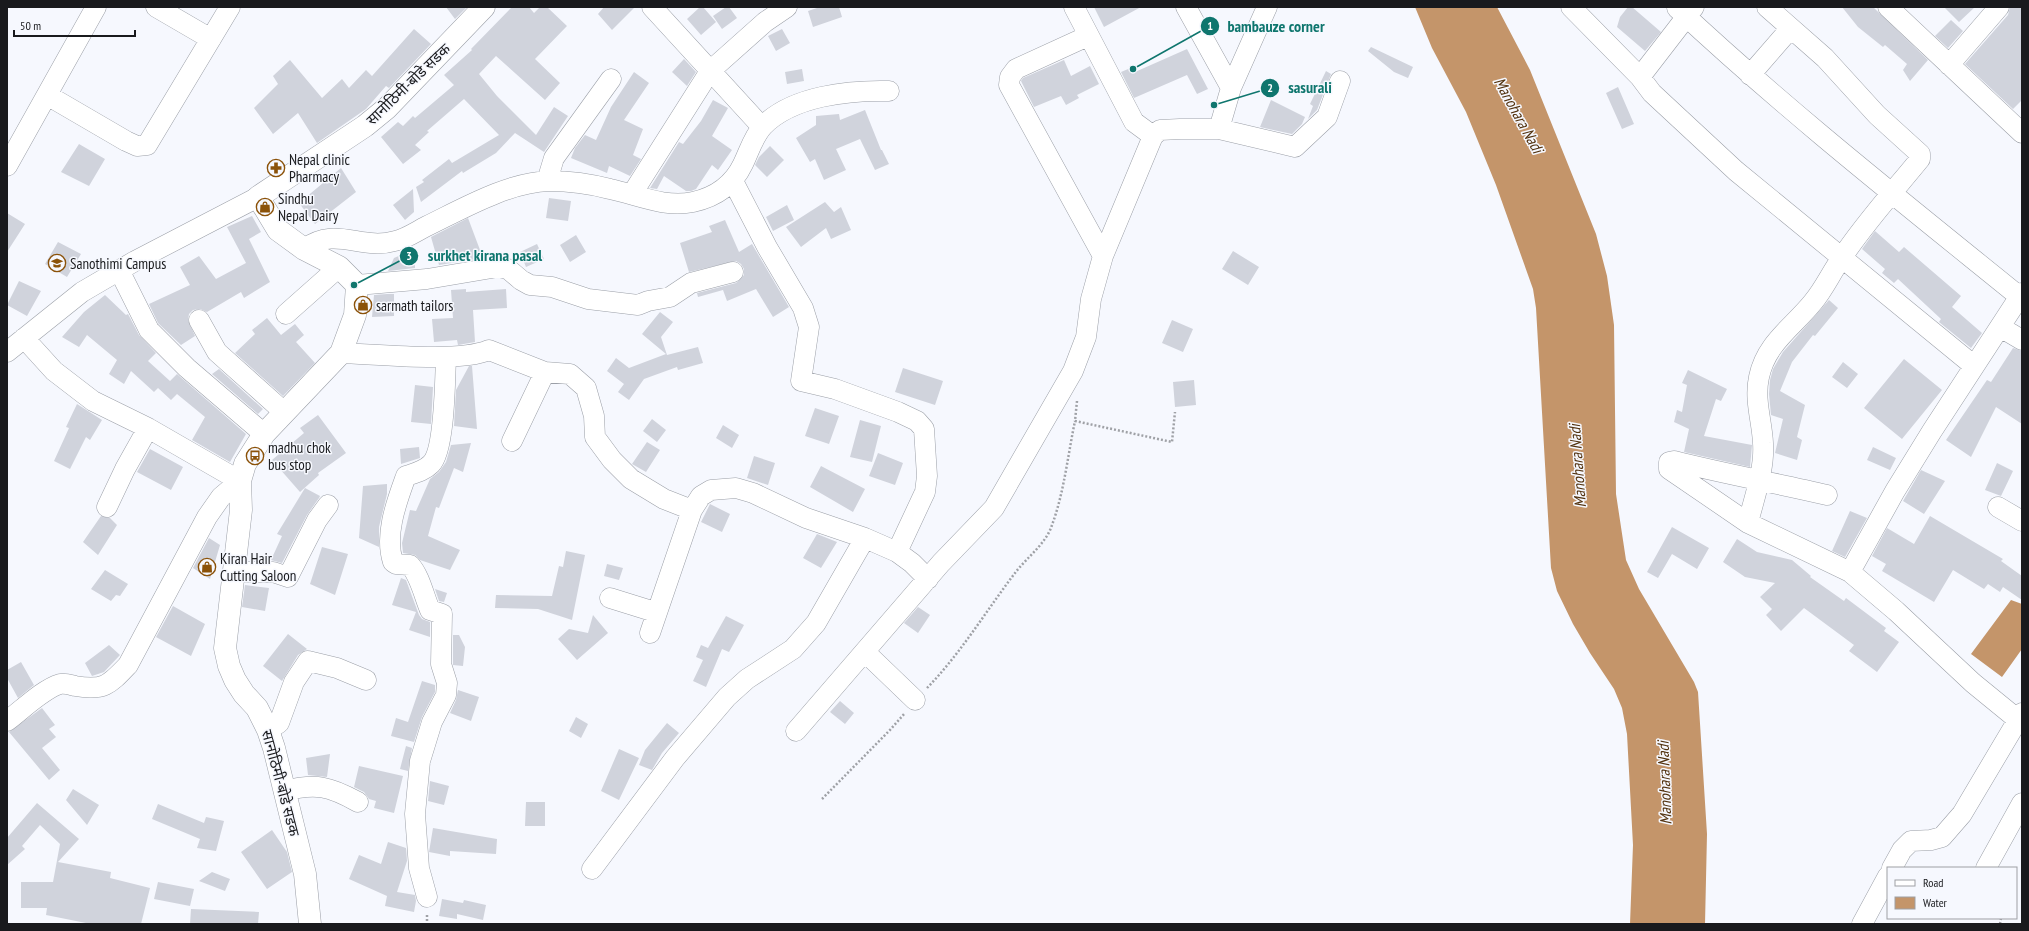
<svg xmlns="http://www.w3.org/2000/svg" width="2029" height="931" font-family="'PT Sans Narrow','Noto Sans Devanagari',sans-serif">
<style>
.water{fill:#c4956a}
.building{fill:#d0d3dc}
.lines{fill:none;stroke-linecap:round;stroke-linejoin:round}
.minor-casing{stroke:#9b9fa7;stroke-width:21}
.major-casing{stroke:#9b9fa7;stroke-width:23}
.path{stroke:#9fa1a6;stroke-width:2.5;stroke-dasharray:2 2;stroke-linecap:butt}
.minor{stroke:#fff;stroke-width:20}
.major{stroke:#fff;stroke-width:22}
.labels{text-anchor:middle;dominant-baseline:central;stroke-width:3;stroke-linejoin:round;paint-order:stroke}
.street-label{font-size:15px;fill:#191a1d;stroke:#f6f8fe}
.poi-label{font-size:15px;fill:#191a1d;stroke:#f6f8fe;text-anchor:start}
.water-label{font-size:16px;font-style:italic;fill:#52320f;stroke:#f6f8fe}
.leader{fill:none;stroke:#0f766e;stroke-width:1.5}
.callout-dot{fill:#0f766e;stroke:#f6f8fe;stroke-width:1.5}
.mark-label{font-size:12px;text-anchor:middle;font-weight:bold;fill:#fff}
.callout-label{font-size:16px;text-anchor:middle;font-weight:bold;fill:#0f766e;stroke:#f6f8fe;stroke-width:3;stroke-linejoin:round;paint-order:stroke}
</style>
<rect width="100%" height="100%" fill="#f6f8fe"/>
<path class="water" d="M1415,7H1497L1530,70L1596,234L1607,276L1614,325L1616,494L1626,560L1639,589L1694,682L1698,692L1707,834L1705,924H1630L1633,845L1627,734L1622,708L1614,689L1590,653L1573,624L1557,591L1551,568L1536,308L1533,289L1496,185L1466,112L1432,48Z
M2011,600L2022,604V649L2002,677L1971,654Z"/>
<path class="building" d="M446,7H467L455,19Z
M512,7H529L534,13L540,7H547L567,26L535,59L560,83L545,100L496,56L479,74L497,96L536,135L554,107L568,116L544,152L515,133L496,153L463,173L462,171L421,202L416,187L424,182L422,180L449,159L452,163L499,135L464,99L427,131L429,132L415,145L421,150L403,164L381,137L398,122L403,126L413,116L415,118L454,85L444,75L472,50L471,49Z
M604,7H635L612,30L598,14Z
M700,7H703L716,22L701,35L687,19Z
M726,7H729L737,18L722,29L713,16Z
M820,7H839L842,17L813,27L808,11Z
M1094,7H1141L1104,27Z
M1628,7H1632L1661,32L1645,51L1617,27L1620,17Z
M1842,7H1873L1928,60L1910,81L1903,70L1907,64L1885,45L1883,47L1858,27Z
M1944,7H1975L1959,22Z
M2010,7H2022V100L2013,109L1965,64L2008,15Z
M1951,20L1963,31L1948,48L1935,36Z
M414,29L431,44L389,88L386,86L366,109L317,143L298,113L273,134L254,108L278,84L273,76L290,60L322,98L342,79L349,88L366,70L372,76Z
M782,29L790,43L776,51L768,36Z
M1371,47L1413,67L1408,78L1394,72L1368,51Z
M1187,49L1208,89L1197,94L1187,75L1134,98L1121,72L1133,67L1135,72Z
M684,59L696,72L687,86L672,72Z
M1064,60L1071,76L1090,66L1099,84L1077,95L1079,98L1066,105L1061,96L1034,107L1021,81L1023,78Z
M802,69L804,81L787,84L785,72Z
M1326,71L1331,74L1317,110L1308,119L1313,106L1310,104Z
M634,72L649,83L624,120L643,129L633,155L641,159L630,176L609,166L607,173L571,158L575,148L585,135L596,140L611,107Z
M1618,87L1634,124L1622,129L1606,93Z
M713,100L728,108L712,136L732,150L718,170L712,165L696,189L691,191H686L664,176L657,189L650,188L679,142L683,144L701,121Z
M1271,100L1305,117L1302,124L1292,134L1260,127Z
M865,110L881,150H882L889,164L875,170L860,139L836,149L846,170L824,180L815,159L810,162L796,138L816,125V116L839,114L840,120Z
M79,144L105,159L89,186L61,172Z
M770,146L784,160L767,177L755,165L759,157Z
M341,168L356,192L315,224L299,203Z
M413,189L414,212L405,220L393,205Z
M549,198L571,201L568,221L546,218Z
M825,202L834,212L841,207L851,230L831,239L826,228L801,247L786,227Z
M787,205L794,220L773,231L766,217Z
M7,213L25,224L7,252Z
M252,216L261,232L249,239L270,282L244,298L241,292L207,312L200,309L193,310L189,314L188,320L195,336L181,345L158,323L149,304L190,285L180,267L199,256L216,279L246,263L227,227Z
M468,218L483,258L439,265L431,237Z
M725,220L739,252L752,244L789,307L773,317L756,289L727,301L723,290L698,297L697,293L736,283L744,275V269L741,264L736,261L689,272L680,243L712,232L709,226Z
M1875,231L1899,252L1904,247L1961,296L1952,307L1982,333L1971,348L1939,322L1941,319L1898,279L1894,283L1882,273L1885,269L1862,249Z
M576,235L586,252L570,262L560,245Z
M58,242L81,254L67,277L45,264Z
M537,244L544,259L526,267L520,252Z
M415,249V268L388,271L394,258Z
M1233,251L1259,267L1248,285L1222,269Z
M19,281L41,291L27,316L7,305Z
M466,289V292L506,289L507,308L473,310L475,342L458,345L457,340L434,342L432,319L453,318L451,290Z
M387,294H394V316L372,317L374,295Z
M105,295L126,315L128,314L139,335L156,353L148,361L170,381L177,374L246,434L230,462L192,440L205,417L177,394L171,400L158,388L154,392L131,371L124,384L109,374L117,360L87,335L79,347L62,337L84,312Z
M1829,300L1838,308L1815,336L1813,335L1792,362L1780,391L1805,405L1797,437L1802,440L1797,460L1775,453L1783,419L1771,415L1769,394L1770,380L1773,369L1783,352Z
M660,312L673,322L661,337L667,355L698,347L703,363L678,370L677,367L644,379L629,400L618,392L624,384L607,371L616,358L629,368L666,354L642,334Z
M267,318L281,335L295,324L304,335L296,342L315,363L283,396L235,353L255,334L252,330Z
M1172,320L1193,329L1183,352L1162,343Z
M2013,348L2022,351V424L1996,407L1971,457L1946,440L1987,380L1991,382Z
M1904,359L1942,390L1902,439L1864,408Z
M1843,362L1858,374L1847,388L1832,377Z
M469,366H472L477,429L454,426L456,390Z
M903,368L943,381L935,405L895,392Z
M219,369L263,409L258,414L212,374Z
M1688,370L1727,389L1721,401L1716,399L1704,436L1752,445L1750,467L1684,452L1689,429L1674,422L1677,410L1682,412L1687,385L1682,383Z
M1194,380L1196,405L1175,407L1173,382Z
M415,385L433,387L431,424L411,422Z
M77,404L102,420L90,440L86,437L70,469L54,461L69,428L66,427Z
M815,408L839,416L829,444L805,436Z
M318,415L346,453L318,473L319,475L300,492L272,460L304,433L300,428Z
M652,419L666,430L657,442L643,431Z
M860,420L881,426L872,462L850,457Z
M723,425L739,435L732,448L716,438Z
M647,442L660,450L646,472L632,464Z
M471,443L463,472L454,468L439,508L436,507L428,536L460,550L450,570L420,560L415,555L403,553L402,543L410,510L416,511L430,479L439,472L446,462L451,445Z
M419,447L420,458L401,464L400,449Z
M1873,447L1896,458L1890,470L1867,460Z
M150,449L183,467L171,490L137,472Z
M878,453L903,463L895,485L869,476Z
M754,456L775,463L768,485L747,478Z
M1997,463L2013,471L2001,496L1985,490Z
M821,466L865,489L853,512L810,487Z
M1921,470L1945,481L1924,514L1903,501Z
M387,484V494L379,527V547L359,538L363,486Z
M305,488L320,496L319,498L307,515L282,563L271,560L282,536L277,534Z
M710,504L730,514L722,532L701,522Z
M1850,511L1867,518L1845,557L1832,551Z
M101,516L110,518L117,525L98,555L83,542Z
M1930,516L2003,559L2001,561L2022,576V600L2003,587L2000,592L1988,584L1984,589L1953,570L1934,602L1882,571L1886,564L1872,556L1887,528L1914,544Z
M1672,527L1709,548L1697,569L1672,554L1658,578L1647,572Z
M817,534L837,542L821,568L803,558Z
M209,538L220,545L210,579L193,568Z
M1737,539L1757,552L1792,560L1811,576L1810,577L1844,601L1846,598L1886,628L1884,631L1899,642L1877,672L1849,651L1854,645L1804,608L1781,631L1766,615L1772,609L1760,597L1775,583L1745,577L1723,562Z
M322,547L348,554L335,595L310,584Z
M566,551L585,555L572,620L538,609L495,608L496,595L552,596L559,566L563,567Z
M607,564L623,568L619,580L604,576Z
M105,570L128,584L120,596L116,595L111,601L91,589Z
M401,578L406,580L419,615L422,619L430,622V637L409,630L416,612L392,605Z
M245,585L269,588L265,611L242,607Z
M435,589L447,593L444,602L439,601Z
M173,606L205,624L191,656L156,637Z
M918,607L930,615L918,633L904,623Z
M593,615L608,633L577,660L558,639L569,629L588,633Z
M726,616L744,625L729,652L722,649L706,687L693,681L703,660L696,657L701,645L708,648Z
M288,634L307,649L298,655L282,681L263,666Z
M453,635H459L465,647L463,666L453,665Z
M109,645L120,655L104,672L92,676L85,663Z
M21,662L34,685L18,698L7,678V670Z
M422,681L435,685V692L422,717L414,742L391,736L396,718L408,722Z
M458,690L479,697L471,721L450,713L456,700Z
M840,701L854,713L845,724L830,712Z
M42,708L55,725L49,729L56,737L42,748L60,770L49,780L9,732Z
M576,717L588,724L581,738L569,731Z
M667,723L679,733L662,753L652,770L639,765L645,750Z
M406,746L412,748L408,771L400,769Z
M619,749L639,758L619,800L601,791Z
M330,754L327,777L308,775L306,758Z
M359,766L403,776L394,813L374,808L376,801L369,799L364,792L354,787Z
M430,781L449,786L444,805L428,801Z
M73,789L99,805L87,825L66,800Z
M526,802H545V826H525Z
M37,803L79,839L58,862L111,872L110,878L150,888L141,924H91L46,915L47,908H21V882H53L60,844L40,825L22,846L25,849L7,865V838Z
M158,804L204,823L206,817L224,821L216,851L197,848L200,839L152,819Z
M433,828L497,839L496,854L450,851V856L429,852Z
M272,830L287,852L292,872L267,889L241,852Z
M388,842L406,848L407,861L397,892L415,895L416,901L414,912L385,906L387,896L349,879L359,855L381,864Z
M212,872L230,879L225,891L199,881Z
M158,882L194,889L190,906L154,899Z
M442,899L463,903L464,900L486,905L483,920L457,914V919L439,916Z
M191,909L259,912L258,924H190Z"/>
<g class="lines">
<defs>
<path id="minor" d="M156,7L211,39
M652,7L762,127
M1074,7L1134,122L1153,136
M1186,7L1231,88
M1571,7L1640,77
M1694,7L1640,77L1652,93L1736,171L1973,365
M1888,7L2022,133
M1677,8C1786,110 1904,203 2020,297
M1088,36L1016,69L1010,77L1009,85L1103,256
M1949,65L1999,7
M1750,75L1790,29
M47,95L126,141L137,146L147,145L230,7
M1219,129L1231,88L1267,7
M7,166L96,7
M547,181L554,158L611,79
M733,181L767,247L803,308L809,327L801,381L835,389L898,412L917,421L924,429L927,476L925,492L897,552
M632,194L710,71L765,22L787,7
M304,249C336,225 361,251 395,241C406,239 417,231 427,226C462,209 509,182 549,181C569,181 591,184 610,189C638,195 665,208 693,202C716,197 733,185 743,164C749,152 753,137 763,126C792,96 849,90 889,91
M119,270L149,330L187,368L264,434
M357,285L427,279L498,267L508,269L521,280L530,285L552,287L588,299L638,305L648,301L670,297L691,283L733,272
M286,314L339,267
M199,320L217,352L284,412
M2000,327L2022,340
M7,352L82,292L135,261L258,197
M341,353C376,354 459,363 489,350L545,372L570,374L586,388L594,416L595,437L612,460L631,479L664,499L692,510L701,496L711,490L736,488L753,493L806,518L865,538L897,552L912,563L928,579
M512,441L545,372
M1827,495C1776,483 1725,474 1674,461L1669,462V469L1748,523L1850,572L1896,611L1973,683L2022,723
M107,507L125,469L148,428
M1998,507L2022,521
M1748,523C1754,498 1765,469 1763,443C1762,421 1754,400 1759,377C1766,343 1793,327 1813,302C1824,289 1831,273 1841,259C1863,225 1894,191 1920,159V154L1877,115L1825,58L1767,7
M234,572H273L288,577L317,520L328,505
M1850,572L1895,491L1932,431L2022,293
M610,598L655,612
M650,633L692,510
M865,652L915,700
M7,721C22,710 43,689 60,684C65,683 71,685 75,686C104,691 109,685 128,665L207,517L221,497L240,481L148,428L93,401L54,371L24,338
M268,730L279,723L294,682L308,661L337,668L366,680
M796,731L941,563L994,508L1073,371L1086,337L1091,299L1103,256L1153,136L1160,130L1180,129H1219L1295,147L1327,117L1340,81
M284,791C316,783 329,786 358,802
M1892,868L1902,850L1911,841L1931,840L1942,837L1962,814L2022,713
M1986,868L2022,803
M592,869L675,758L727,697L747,679L793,649L816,623L865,538
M427,897L419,868L415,814L420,761L432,722L446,695L447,683L441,664L442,614L430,610C424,596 420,576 410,565L396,564L393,562C384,534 397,501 406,476C415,473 424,471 431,464C445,450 445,378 446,357
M1862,924L1888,876"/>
<path id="major" d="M310,924L305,874L274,748L268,730L257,708L244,694L235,680L229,666L225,648L241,510L240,481L245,464L264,434L341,353L355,315L357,285L339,267L304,249L278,230L258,197L365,126L387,108L484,7"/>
</defs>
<use href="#minor" class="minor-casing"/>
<use href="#major" class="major-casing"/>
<path class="path" d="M1077,401L1075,421L1172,442L1175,412
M927,688C961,653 986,611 1015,573C1027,557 1046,544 1052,525C1064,493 1068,454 1075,421
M822,799L890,730L905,713
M427,915V924
M2000,924L2001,918"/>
<use href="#minor" class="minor"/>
<use href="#major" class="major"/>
</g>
<defs>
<symbol id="pharmacy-ring" viewBox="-11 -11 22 22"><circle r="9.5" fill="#f6f8fe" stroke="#8b5209" stroke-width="1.5"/><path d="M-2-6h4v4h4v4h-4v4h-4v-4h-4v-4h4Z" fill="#8b5209"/></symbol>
<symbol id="shop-ring" viewBox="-11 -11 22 22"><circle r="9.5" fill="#f6f8fe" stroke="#8b5209" stroke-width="1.5"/><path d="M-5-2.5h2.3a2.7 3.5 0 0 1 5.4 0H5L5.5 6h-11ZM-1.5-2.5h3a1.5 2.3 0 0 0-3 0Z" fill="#8b5209"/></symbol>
<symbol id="university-ring" viewBox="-11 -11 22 22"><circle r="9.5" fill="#f6f8fe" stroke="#8b5209" stroke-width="1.5"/><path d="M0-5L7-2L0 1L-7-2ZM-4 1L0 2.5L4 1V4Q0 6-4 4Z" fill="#8b5209"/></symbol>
<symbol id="bus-ring" viewBox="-11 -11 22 22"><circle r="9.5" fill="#f6f8fe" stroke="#8b5209" stroke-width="1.5"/><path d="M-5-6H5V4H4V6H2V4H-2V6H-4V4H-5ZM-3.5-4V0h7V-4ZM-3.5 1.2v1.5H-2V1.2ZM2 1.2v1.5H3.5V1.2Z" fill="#8b5209"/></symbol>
</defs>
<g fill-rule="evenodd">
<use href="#pharmacy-ring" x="266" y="158" width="20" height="20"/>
<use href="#shop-ring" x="255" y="197" width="20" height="20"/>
<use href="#university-ring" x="47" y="253" width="20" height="20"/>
<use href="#shop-ring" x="353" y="295" width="20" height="20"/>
<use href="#bus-ring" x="245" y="446" width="20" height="20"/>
<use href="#shop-ring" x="197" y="557" width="20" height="20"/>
</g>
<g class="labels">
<g class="street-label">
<text transform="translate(408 84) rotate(-44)">सानोठिमी-बोडे सडक</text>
<text transform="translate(281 783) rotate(75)">सानोठिमी-बोडे सडक</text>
</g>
<g class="poi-label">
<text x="289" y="159">Nepal clinic<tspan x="289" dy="17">Pharmacy</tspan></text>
<text x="278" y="198">Sindhu<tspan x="278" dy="17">Nepal Dairy</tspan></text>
<text x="70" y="263">Sanothimi Campus</text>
<text x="376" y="305">sarmath tailors</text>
<text x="268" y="447">madhu chok<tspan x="268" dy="17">bus stop</tspan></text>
<text x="220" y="558">Kiran Hair<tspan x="220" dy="17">Cutting Saloon</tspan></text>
</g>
<g class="water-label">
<text transform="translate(1519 115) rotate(61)">Manohara Nadi</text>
<text transform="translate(1577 466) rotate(-94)">Manohara Nadi</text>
<text transform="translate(1664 783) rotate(-92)">Manohara Nadi</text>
</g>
</g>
<path class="leader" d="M1133 69L1210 26M1214 105L1270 88M354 285L409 256"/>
<g class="callout-dot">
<circle cx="1133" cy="69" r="4"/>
<circle cx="1214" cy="105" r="4"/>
<circle cx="354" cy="285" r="4"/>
<circle cx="1210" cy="26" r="10"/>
<circle cx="1270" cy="88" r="10"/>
<circle cx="409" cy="256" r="10"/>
</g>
<g class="mark-label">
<text x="1210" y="30">1</text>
<text x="1270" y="92">2</text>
<text x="409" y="260">3</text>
</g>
<g class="callout-label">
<text x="1276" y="32">bambauze corner</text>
<text x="1310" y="93">sasurali</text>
<text x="485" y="261">surkhet kirana pasal</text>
</g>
<rect width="2029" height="931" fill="none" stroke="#191a1d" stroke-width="16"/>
<rect x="1887" y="867" width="130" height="52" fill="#f6f8fe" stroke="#9e9fa4"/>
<rect x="1895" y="880" width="20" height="6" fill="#ffffff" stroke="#9e9fa4"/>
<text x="1923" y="887" font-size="12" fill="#191a1d">Road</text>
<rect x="1895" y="897" width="20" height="12" fill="#c4956a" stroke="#9e9fa4"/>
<text x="1923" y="907" font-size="12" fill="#191a1d">Water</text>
<path d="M14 30v6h121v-6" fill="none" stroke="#191a1d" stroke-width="2"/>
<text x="20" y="30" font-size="12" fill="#191a1d" stroke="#f6f8fe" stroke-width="3" paint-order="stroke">50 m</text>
</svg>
